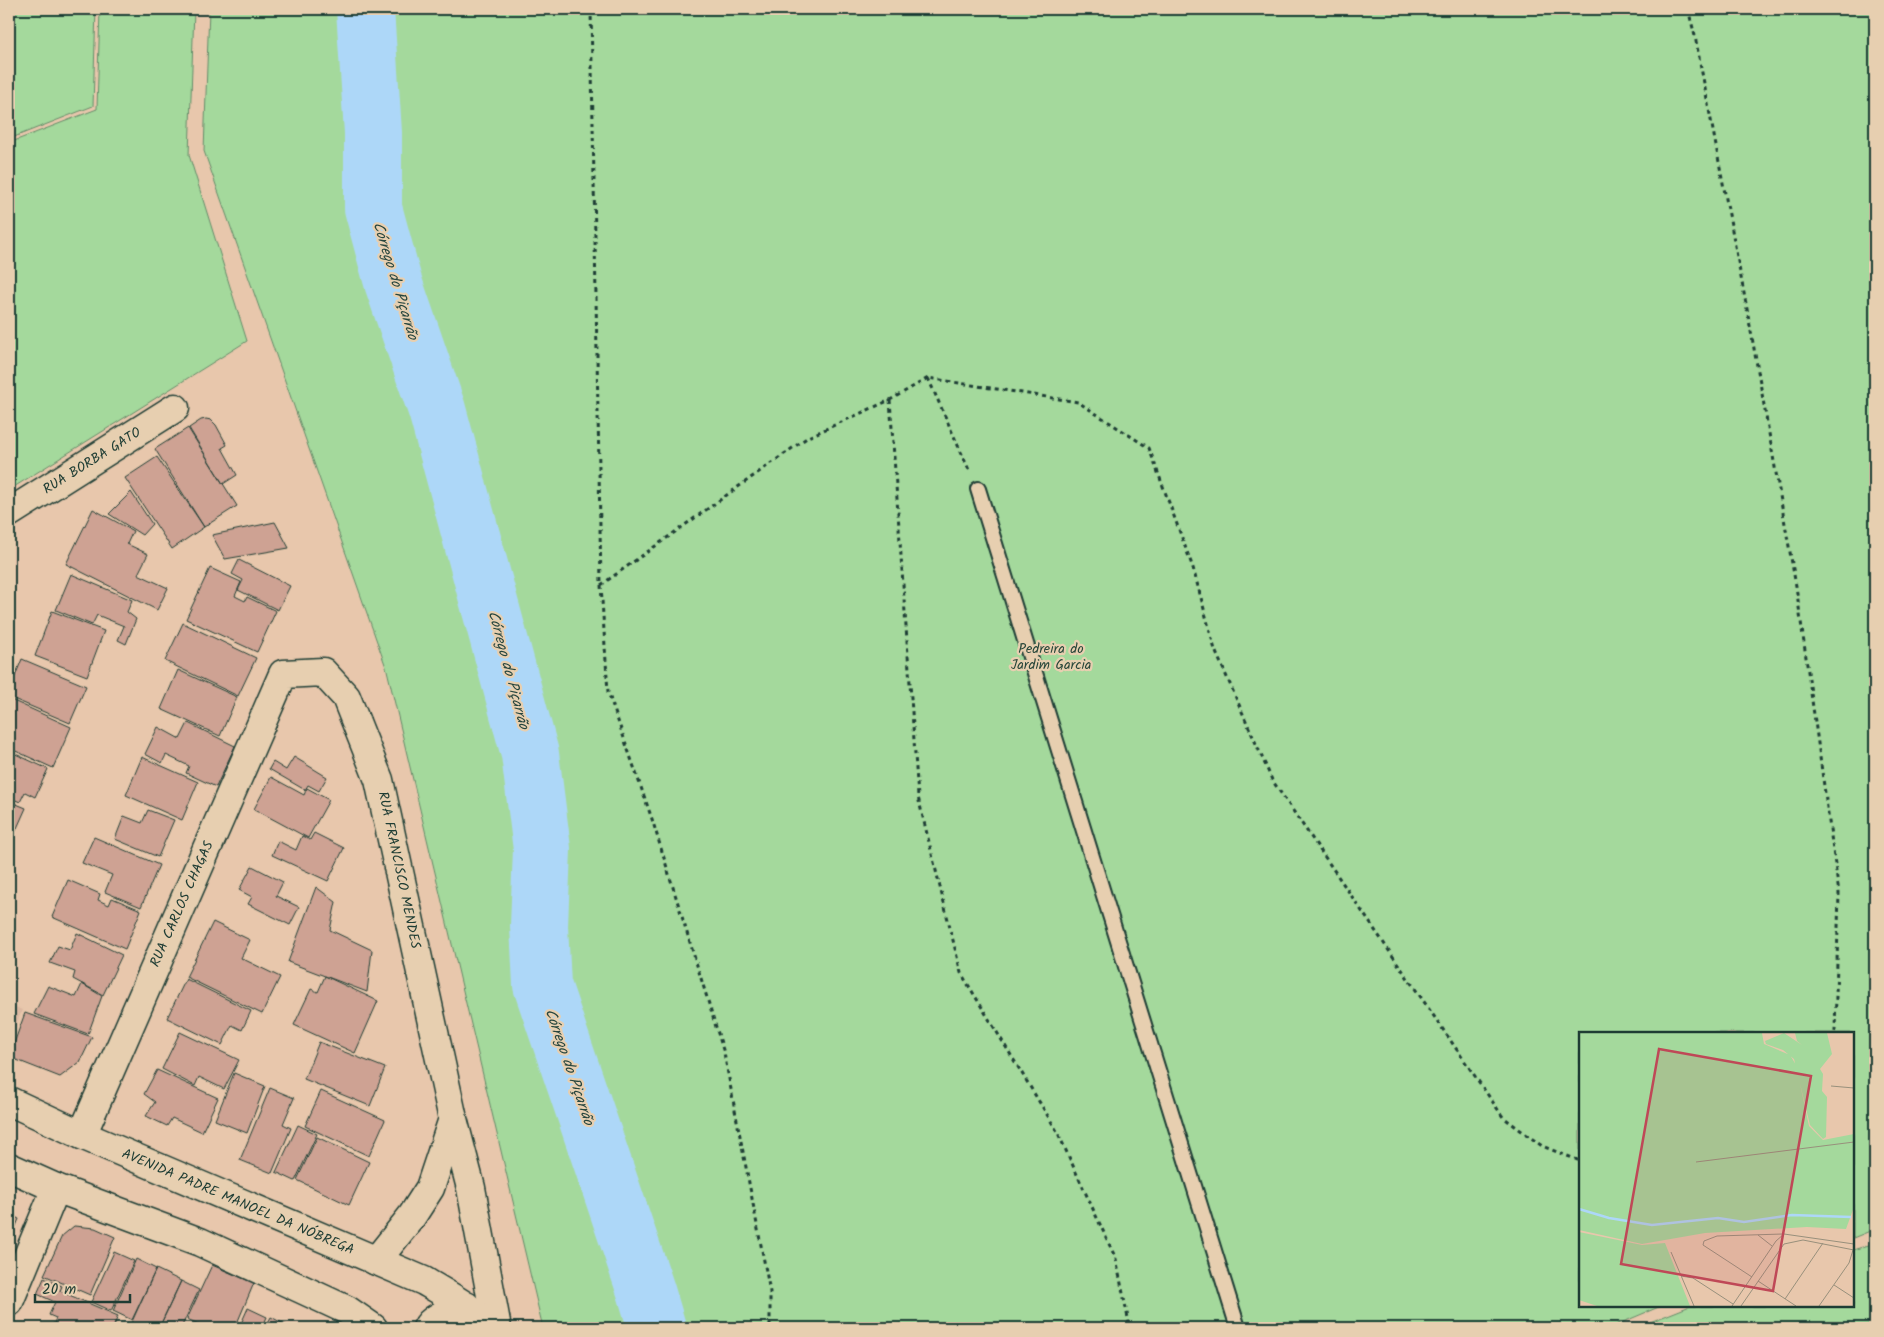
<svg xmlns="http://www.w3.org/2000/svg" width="1884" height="1337" font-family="Kalam,sans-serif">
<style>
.built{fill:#dcb9a2}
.green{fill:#a4d99c;stroke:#628b68}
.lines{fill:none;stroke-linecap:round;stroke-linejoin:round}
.river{stroke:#add7f8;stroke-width:58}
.building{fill:#cea293;stroke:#1f3d34}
.lane-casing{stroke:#1f3d34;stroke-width:18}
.street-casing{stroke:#1f3d34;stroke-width:31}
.secondary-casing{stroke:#1f3d34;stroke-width:31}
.path{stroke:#1f3d34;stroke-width:3;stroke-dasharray:4 4;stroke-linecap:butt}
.lane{stroke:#e7cfb0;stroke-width:14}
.street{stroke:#e7cfb0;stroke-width:28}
.secondary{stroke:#e7cfb0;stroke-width:28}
.labels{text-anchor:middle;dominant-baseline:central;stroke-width:4.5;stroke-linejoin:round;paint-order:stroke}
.street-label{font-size:14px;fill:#1f3d34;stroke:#e7cfb0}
.park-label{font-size:14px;fill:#264539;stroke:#e7cfb0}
.water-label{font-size:15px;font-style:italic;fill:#26453e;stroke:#e7cfb0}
.inset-river{fill:none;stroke:#add7f8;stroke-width:2.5}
.inset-road{fill:none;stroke:#98907c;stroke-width:1}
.view{fill:#bf4857;fill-opacity:0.15;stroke:#bf4857;stroke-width:2.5}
.inset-edge{fill:none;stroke:#1f3d34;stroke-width:2.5}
</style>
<rect width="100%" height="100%" fill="#e8c7ac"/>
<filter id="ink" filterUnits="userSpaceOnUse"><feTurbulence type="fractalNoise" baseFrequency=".02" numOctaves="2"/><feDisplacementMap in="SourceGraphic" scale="10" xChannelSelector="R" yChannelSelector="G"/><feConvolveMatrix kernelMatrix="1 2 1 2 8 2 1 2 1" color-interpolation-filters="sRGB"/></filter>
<g filter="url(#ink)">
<path class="built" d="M9,1004L22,1010L9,1042Z"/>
<path class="green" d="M9,9H96L93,106L9,139Z
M100,9H194L189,155L247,341L9,490V143L97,109Z
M209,9H1875V1229L1853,1238V1033H1580V1306H1661L1609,1328H543L387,670L204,151Z
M1875,1243V1328H1635L1690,1306H1853V1250Z"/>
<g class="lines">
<path class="river" d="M365,9L373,133V208L393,282L437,410L530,754L542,849L539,926L542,985L646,1291L657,1328"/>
</g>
<path class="building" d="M206,419L211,420L216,425L227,445L222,448L237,475L223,484L189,428L201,420Z
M188,428L237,506L204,527L155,449Z
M157,457L204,527L172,549L125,478Z
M131,492L152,524L142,535L109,514Z
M93,509L133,531L127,544L148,554L138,574L168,588L157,610L66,564Z
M275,522L289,548L225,559L212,535Z
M239,560L290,586L278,610L238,590L243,580L232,574Z
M210,568L241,582L235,596L245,601L247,597L276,611L257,652L186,619Z
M71,574L132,600L127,612L136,619L126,644L118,640L124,626L97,615L92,625L56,610Z
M52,611L104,631L87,676L35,656Z
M183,623L256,658L238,696L165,661Z
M22,659L86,686L70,723L9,697V691Z
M178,670L237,697L220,736L161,709Z
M9,699L71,727L53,768L9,748Z
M188,723L235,746L216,787L186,773L189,766L166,755L162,763L145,754L158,727L180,739Z
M9,751L48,769L35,797L25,792L20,802L9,797Z
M142,757L198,782L182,820L126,795Z
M294,757L327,777L319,791L308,785L305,790L269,769L273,762L286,770Z
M271,777L304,795L307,788L329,800L308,838L254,809Z
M9,801L26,808L9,846Z
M148,810L174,820L158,857L115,839L124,816L142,823Z
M314,833L344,848L328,881L272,855L278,841L296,850L302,836L310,840Z
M94,837L159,865L141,907L105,892L112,875L82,863Z
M252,866L283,882L276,896L299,907L290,925L248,904L252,897L239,890Z
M68,880L100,894L98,900L109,905L112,898L141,910L125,949L52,917Z
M316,887L336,902L330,930L372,950L367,992L288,962Z
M213,922L250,940L241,958L280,977L262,1014L186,977Z
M77,933L122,955L103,995L73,979L75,972L50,963L58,946L70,950Z
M325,976L378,1001L355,1053L294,1025L311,989L318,992Z
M186,979L251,1011L242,1030L232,1025L222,1045L167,1018Z
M82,984L102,996L88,1034L34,1014L48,986L76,997Z
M25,1013L92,1037L80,1062L60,1077L9,1057Z
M180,1032L239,1060L224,1089L199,1077L195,1086L162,1069Z
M319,1042L385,1068L370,1106L304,1079Z
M157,1070L218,1098L202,1132L172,1118L167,1126L146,1116L155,1102L144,1094Z
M234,1073L265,1086L247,1133L215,1120Z
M270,1088L294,1098L283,1124L291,1128L272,1173L240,1160Z
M321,1091L385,1120L369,1156L305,1126Z
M298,1125L317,1134L295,1181L276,1172Z
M317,1137L369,1162L349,1205L297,1180Z
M9,1214L19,1219L9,1242Z
M74,1226L95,1228L115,1237L90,1295L44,1275L62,1236Z
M114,1252L134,1261L111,1311L91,1302Z
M136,1259L156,1269L132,1320L113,1311Z
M212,1265L254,1283L235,1328H200L201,1325L187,1319Z
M156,1269L181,1281L159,1328H129Z
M44,1278L62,1286L60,1291L118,1316L113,1328H52L56,1318L49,1315L55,1302L37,1294Z
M181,1281L199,1290L181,1328H159Z
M248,1308L267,1317L262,1328H239Z
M271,1317L288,1326L287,1328H265Z"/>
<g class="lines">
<defs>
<path id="lane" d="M978,489L1238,1328"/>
<path id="street" d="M9,513L175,408
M82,1135L283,674L323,672L346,697L379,780L453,1119L471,1188L497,1328
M376,1261L412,1216L430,1188L453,1119
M9,1302L56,1188"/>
<path id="secondary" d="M9,1101L82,1135L424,1281C447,1295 473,1307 489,1328
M9,1167L56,1188L200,1242L347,1310L373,1328
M427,1328C432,1316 454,1311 466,1306"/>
</defs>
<use href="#lane" class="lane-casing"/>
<use href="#street" class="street-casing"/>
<use href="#secondary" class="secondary-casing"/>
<path class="path" d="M591,9L601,585L808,437L890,400L928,378L1078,402L1149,448L1193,568L1215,650L1272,780L1503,1117L1542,1146L1580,1161
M1688,9L1695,36L1747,309L1796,586L1839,893L1835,1030L1834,1033
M1874,9L1875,12
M928,378L969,470
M890,400L918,797L961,973L1057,1131L1116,1259L1130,1328
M601,585L608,692L652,819L724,1053L770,1292V1328"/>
<use href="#lane" class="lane"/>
<use href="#street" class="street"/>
<use href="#secondary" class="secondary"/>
</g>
</g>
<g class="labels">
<g class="street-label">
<text transform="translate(92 461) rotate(-32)">RUA BORBA GATO</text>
<text transform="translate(399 870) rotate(78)">RUA FRANCISCO MENDES</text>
<text transform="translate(182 904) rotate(-66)">RUA CARLOS CHAGAS</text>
<text transform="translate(238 1202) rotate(23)">AVENIDA PADRE MANOEL DA NÓBREGA</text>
</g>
<g class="park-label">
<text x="1051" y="649">Pedreira do<tspan x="1051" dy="16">Jardim Garcia</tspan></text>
</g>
<g class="water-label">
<text transform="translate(395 281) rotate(73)">Córrego do Piçarrão</text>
<text transform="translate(508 670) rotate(75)">Córrego do Piçarrão</text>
<text transform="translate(569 1067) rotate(71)">Córrego do Piçarrão</text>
</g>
</g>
<g transform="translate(1579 1032)">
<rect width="275" height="275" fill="#e8c7ac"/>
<path d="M0,1H183L185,12L211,23L217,33L230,94L244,108L275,102V175L267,197L228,195L126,201L63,212L0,198ZM205,1L223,13L218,9L216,1H248L253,22L241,37L244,42L243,59L248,65L247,105L244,107L231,93L215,27L204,18L187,12L186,9ZM0,200L63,213L86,211L111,274H18L0,268Z" fill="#a4d99c"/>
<path class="inset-river" d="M0,177L30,186L73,193L139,186L165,190L213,183L272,185"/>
<path class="inset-road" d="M252,54L275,56M117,130L275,110M179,203L193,214M92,220L115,274M102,244L114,246L154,272M173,245L124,213L125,209L138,204L204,202M179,249L217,274M255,253L275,266M206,267L244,211M153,274L197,209L205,202L275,212M162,274L205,212L224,208L275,218M240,274L270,231L274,218"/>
<path class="view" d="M80,17L232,44L194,259L42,232Z"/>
<rect width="275" height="275" class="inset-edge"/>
</g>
<rect width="1884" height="1337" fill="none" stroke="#e7cfb0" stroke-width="30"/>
<rect x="15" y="15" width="1854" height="1307" fill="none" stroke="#1f3d34" stroke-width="2" filter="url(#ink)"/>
<path d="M35 1294v8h95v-8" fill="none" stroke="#1f3d34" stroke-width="2.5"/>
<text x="42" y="1294" font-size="15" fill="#1f3d34" stroke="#e7cfb0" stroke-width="4" paint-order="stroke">20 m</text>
</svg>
